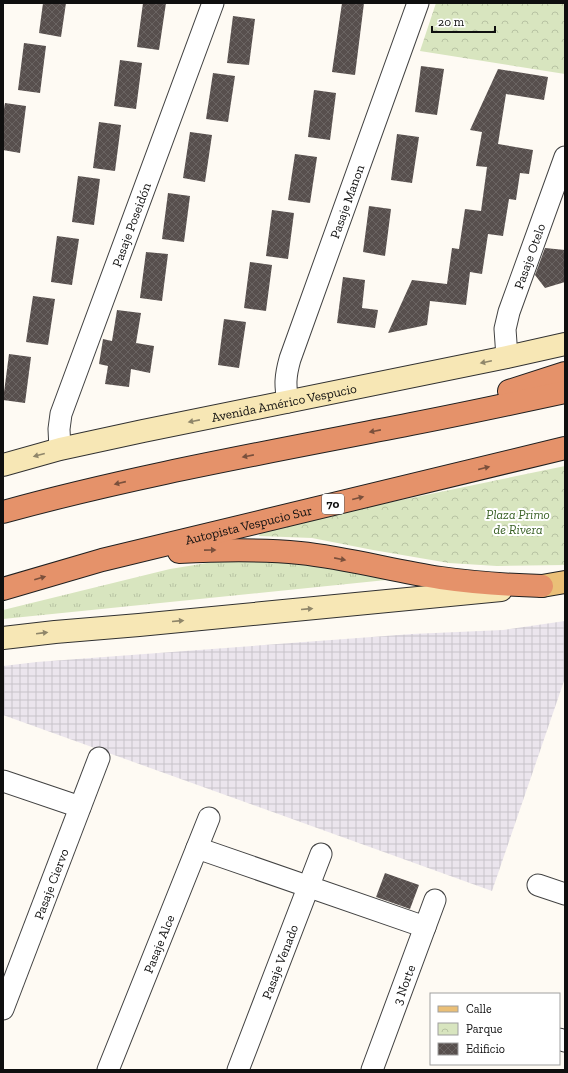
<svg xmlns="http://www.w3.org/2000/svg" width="568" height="1073" font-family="'Zilla Slab',serif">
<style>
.industrial{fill:url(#industrial-grid)}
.grass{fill:url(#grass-tufts)}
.park{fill:url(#park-crowns)}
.building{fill:url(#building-cross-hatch)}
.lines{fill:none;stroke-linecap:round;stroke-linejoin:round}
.street-casing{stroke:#424242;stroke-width:23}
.secondary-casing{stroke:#313131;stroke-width:24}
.primary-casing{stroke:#202020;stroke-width:24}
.highway-casing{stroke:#202020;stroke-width:24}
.street{stroke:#fff;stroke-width:21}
.secondary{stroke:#f7e7b5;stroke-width:22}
.primary{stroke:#eabf77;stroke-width:22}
.highway{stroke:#e5926a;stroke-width:22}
.oneway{fill:#8f866a}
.oneway2{fill:#7a503c}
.labels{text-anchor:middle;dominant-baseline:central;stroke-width:4;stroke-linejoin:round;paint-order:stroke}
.shield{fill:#fff;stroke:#575757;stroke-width:1}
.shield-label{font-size:12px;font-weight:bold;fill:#0f0f0f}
.street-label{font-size:13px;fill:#0f0f0f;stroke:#fff}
.park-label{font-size:13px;font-style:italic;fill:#3a6126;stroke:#fff}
</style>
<defs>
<pattern id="industrial-grid" width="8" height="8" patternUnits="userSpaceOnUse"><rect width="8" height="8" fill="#ebe5ed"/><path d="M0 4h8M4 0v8" fill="none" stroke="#c8c3ca"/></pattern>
<pattern id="grass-tufts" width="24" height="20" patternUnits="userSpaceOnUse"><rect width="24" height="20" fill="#d8e5bf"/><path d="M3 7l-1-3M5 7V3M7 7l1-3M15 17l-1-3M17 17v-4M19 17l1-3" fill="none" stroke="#b8c3a3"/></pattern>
<pattern id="park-crowns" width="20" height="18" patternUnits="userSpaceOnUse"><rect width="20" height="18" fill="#d8e5bf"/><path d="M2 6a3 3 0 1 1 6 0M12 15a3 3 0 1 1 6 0" fill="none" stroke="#b8c3a3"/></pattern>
<pattern id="building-cross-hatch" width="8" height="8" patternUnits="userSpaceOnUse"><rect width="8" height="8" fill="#574f4d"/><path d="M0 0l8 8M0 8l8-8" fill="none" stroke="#6a6462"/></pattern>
</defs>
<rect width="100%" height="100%" fill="#fefaf3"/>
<path class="industrial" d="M565,621V678L492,891L3,715V666L37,662L412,634L503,630Z"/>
<path class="grass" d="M268,558L396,579L3,619V610L170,569L219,561Z"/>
<path class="park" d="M436,3H565V74L420,51Z
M565,466V565L497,566L449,563L373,550L312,538L259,536L262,529Z"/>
<path class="building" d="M43,3H66L61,37L39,33Z
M143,3H166L159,50L137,47Z
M342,3H364L355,75L332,72Z
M233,16L255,19L249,65L227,63Z
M24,43L46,46L40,93L18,90Z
M120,60L142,63L136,109L114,106Z
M421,66L444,69L437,115L415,112Z
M498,69L548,77L544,100L506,94L498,144L533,150L529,174L520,173L516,200L509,199L503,236L488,234L482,274L470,272L466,305L430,301L427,325L388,333L412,280L447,284L452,248L459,249L465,209L481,211L487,167L476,166L482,132L470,130Z
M213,73L235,76L228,122L206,119Z
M314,90L336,93L330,140L308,137Z
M5,103L26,106L20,153L3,150V114Z
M99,122L121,125L115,171L93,168Z
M190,132L212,135L205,182L183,178Z
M397,134L419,137L412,183L391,180Z
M295,154L317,157L310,203L288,200Z
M78,176L100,179L94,225L72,222Z
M168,193L190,196L184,242L162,239Z
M369,206L391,209L385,256L363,252Z
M272,210L294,213L288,259L266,256Z
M57,236L79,239L72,285L51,282Z
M545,248L565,250V282L545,288L535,275Z
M146,252L168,254L162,301L140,298Z
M250,262L272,265L266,311L244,308Z
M343,277L365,280L362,308L378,310L375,328L337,323Z
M33,296L55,299L48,345L26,342Z
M117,310L141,313L136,343L154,346L150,373L131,369L129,387L105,384L108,366L99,364L103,339L112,341Z
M224,319L246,322L239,368L218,365Z
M9,354L31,357L25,403L3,400Z
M385,873L419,885L410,909L376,897Z"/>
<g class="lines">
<defs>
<g id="street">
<path id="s1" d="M507,357L505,329L509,312L565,157"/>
<path id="s2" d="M288,402C285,385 285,377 290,359L418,3"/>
<path id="s3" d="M60,449L59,429L61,414L213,3"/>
<path d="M3,781L80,807"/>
<path d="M197,848L425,927"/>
<path d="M538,885L565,894"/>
<path id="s4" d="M3,1009L99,758"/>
<path d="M559,1039L565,1041"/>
<path id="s5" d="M108,1070L209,818"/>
<path id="s6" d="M238,1070L321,854"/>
<path id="s7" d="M372,1070L435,900"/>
</g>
<g id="secondary">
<path id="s8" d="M3,465L60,449L143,431L507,357L565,344"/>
<path d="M3,638L55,632L139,625L501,590"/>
</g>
<path id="primary" d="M542,586L565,582"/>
<g id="highway">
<path d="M509,391L565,373"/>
<path d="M3,512C137,475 275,451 411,424C463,414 514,403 565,392"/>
<path d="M179,552C219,550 260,549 300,553C348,558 394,571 441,578C475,583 508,585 542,586"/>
<path id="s9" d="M3,589L102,560L565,448"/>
</g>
</defs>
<use href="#street" class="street-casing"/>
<use href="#secondary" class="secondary-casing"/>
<use href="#primary" class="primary-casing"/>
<use href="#highway" class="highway-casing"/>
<use href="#street" class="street"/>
<use href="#secondary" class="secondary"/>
<use href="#primary" class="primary"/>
<use href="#highway" class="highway"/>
</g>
<defs><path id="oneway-solid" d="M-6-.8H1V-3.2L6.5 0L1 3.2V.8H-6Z"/></defs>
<g class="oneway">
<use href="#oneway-solid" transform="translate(486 362) rotate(168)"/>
<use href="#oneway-solid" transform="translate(194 421) rotate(169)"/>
<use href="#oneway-solid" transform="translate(39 455) rotate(165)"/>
<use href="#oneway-solid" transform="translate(307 609) rotate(-5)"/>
<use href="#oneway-solid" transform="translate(178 621) rotate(-5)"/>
<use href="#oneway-solid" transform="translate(42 633) rotate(-7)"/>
</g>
<g class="oneway2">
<use href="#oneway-solid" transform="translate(375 431) rotate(169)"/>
<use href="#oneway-solid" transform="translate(248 456) rotate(169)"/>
<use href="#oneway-solid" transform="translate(484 468) rotate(-14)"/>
<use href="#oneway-solid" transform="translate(120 483) rotate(167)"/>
<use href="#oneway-solid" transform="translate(358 498) rotate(-14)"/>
<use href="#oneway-solid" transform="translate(210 550) rotate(-1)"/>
<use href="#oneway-solid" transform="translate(340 559) rotate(11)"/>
<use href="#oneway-solid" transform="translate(40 578) rotate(-16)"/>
</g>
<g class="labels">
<rect class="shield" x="322" y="494" width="22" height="20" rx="3"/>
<g class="shield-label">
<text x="333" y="504">70</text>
</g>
<g class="street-label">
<text stroke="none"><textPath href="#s2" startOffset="211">Pasaje Manon</textPath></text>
<text stroke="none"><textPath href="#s3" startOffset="237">Pasaje Poseidón</textPath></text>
<text stroke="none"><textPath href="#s1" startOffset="105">Pasaje Otelo</textPath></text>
<text stroke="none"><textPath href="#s8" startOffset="288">Avenida Américo Vespucio</textPath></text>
<text stroke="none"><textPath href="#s9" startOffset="254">Autopista Vespucio Sur</textPath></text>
<text stroke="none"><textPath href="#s4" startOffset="134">Pasaje Ciervo</textPath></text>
<text stroke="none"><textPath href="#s5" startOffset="136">Pasaje Alce</textPath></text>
<text stroke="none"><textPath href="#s6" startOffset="116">Pasaje Venado</textPath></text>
<text stroke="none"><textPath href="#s7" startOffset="91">3 Norte</textPath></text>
</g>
<g class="park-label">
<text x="518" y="514">Plaza Primo<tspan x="518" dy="15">de Rivera</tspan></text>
</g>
</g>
<rect width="568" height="1073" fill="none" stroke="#0f0f0f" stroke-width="8"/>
<rect x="430" y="993" width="130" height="72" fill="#ffffff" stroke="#9f9f9f"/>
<rect x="438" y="1006" width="20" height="6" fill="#eabf77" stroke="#9f9f9f"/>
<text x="466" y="1013" font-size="12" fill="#0f0f0f">Calle</text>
<rect x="438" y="1023" width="20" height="12" fill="url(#park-crowns)" stroke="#9f9f9f"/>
<text x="466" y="1033" font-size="12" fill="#0f0f0f">Parque</text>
<rect x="438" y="1043" width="20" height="12" fill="url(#building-cross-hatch)" stroke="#9f9f9f"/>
<text x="466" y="1053" font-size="12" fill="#0f0f0f">Edificio</text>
<path d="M432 26v6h63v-6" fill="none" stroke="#0f0f0f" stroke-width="2"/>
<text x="438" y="26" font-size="12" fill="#0f0f0f" stroke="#ffffff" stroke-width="3" paint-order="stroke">20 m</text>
</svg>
